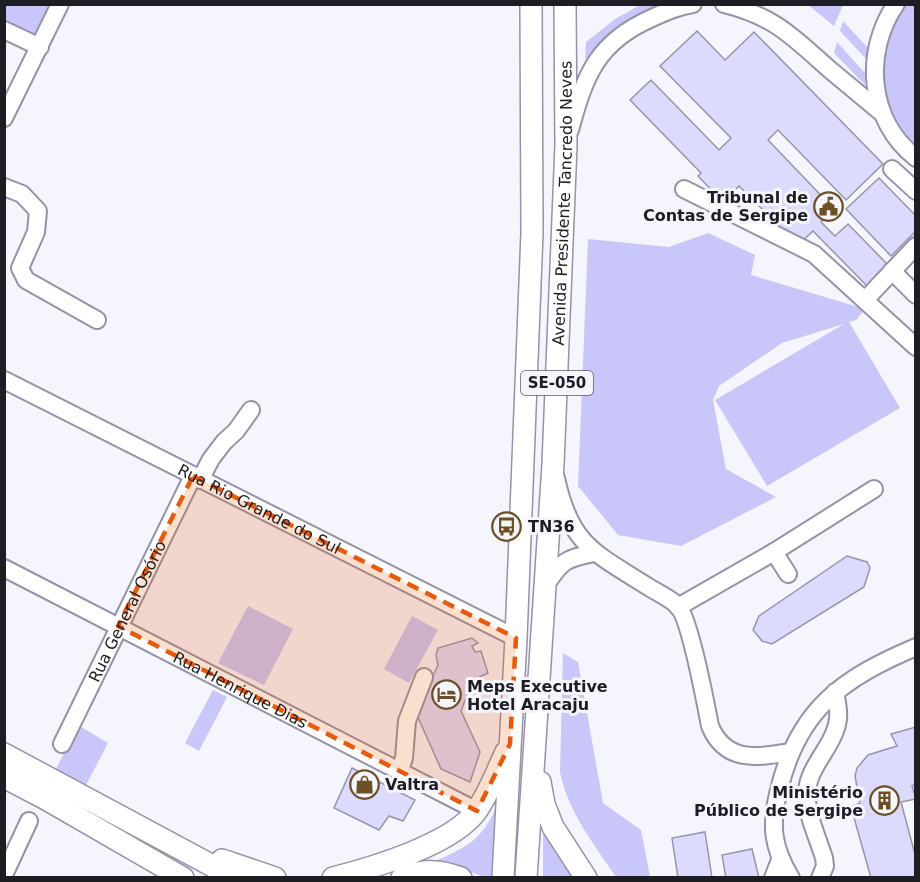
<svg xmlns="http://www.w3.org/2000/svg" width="920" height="882" font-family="'DejaVu Sans',sans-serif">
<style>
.green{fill:#c9c6f9}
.building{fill:#dcdbfe;stroke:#9695a9;stroke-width:1.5}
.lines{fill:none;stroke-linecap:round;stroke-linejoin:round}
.minor-casing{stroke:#9493a7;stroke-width:20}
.major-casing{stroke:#9493a7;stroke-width:24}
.minor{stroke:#fff;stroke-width:16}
.major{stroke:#fff;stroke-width:21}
.marked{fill:#e8590c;fill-opacity:0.2;stroke:#e8590c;stroke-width:4.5;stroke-dasharray:12 8;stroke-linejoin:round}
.labels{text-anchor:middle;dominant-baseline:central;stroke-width:6;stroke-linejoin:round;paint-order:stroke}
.shield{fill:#f5f5fe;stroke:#5e5e65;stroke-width:1.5}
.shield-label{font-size:15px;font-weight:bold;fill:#1d1d24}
.poi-label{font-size:16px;font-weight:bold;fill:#1d1d24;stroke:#f5f5fe;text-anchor:start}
.street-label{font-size:16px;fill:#1d1d24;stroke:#f5f5fe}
</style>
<rect width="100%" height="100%" fill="#f5f5fe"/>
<path class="green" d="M4,5H52L36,37L5,21Z
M640,5H665C632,17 608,33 585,60L586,42L615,19Z
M808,5H843L834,26Z
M896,5H915V154L876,95L887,17Z
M843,21L870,50L867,60L840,31Z
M837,42L865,73V85L834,53Z
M708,233L755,255L751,275L865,309L856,320L849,322L900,408L767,486L715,400L844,324L782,343L719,386L713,400L726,469L776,497L681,546L618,535L578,486L588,239L669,247Z
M248,606L293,629L264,685L218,663Z
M412,616L438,630L409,683L384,669Z
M563,653L578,662L603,803L641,830L650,877H616C594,844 568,812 560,772Z
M213,690L227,697L199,751L185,743Z
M78,725L108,743L85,787L54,773Z
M502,795L498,877H484L455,866L431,863C474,844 483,839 502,795Z
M543,819L580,877L543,878Z"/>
<path class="building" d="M697,31L725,60L754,32L883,164L846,200L778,130L768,140L834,209L821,222L835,236L848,224L890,267L869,288L813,231L798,245L739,186L723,202L698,176L701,173L630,100L651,80L719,150L731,138L660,66Z
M879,178L916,216V231L891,256L846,209Z
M847,556L867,562L870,568L864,587L772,644L762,641L753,630L759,616Z
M472,638L478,643L472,646L475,652L481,651L488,673L473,680L461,711L480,752L470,782L441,769L416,713L438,665L436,655L438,648Z
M916,727V784L912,786L916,799L901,802L916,858V878H871L851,807L860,803L855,776L857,768L868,755L897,746L891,734Z
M352,768L415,800L403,821L389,816L379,830L334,808Z
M705,832L712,878H678L672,838Z
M752,849L759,878H726L722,855Z"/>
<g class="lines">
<defs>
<g id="minor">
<path d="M724,4C774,16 793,37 829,69C847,84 865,99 882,113"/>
<path d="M896,4C863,52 868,120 916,158"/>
<path d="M4,30L40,47"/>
<path d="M4,118L60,4"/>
<path d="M570,130C585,75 597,42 652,18C665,12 678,6 693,4"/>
<path d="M892,169L916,191"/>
<path d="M4,187L22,194L38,211L36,232L20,268L26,280L97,320"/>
<path d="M684,189L814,254L916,347"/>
<path d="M892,271L916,295"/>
<path d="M865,300L916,246"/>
<path id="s1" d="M4,380L516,638"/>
<path d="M556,478C570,544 593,552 647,586C656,592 670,598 678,606C690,619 706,705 710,726C726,764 758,757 791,752"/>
<path d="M200,480L211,459L224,442L236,431L251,410"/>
<path d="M774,552L788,574"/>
<path id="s2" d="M4,568L477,811"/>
<path d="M545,586C562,561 564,559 594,553"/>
<path d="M678,607L774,552L874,489"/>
<path id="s3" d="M62,744L193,476"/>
<path d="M400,770L404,758L407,721L424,677"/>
<path d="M4,875L29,821"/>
<path d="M773,878L780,860"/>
<path d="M791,878C772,847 770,824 779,790C798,709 843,678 916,647"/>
<path d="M820,878L825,866L824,858C818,838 805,812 807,791C809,765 835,745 838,719C839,710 837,701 835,692"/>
</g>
<g id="major">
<path d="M4,754L235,878"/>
<path d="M4,777L46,799L183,878"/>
<path d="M540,782L544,804L553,827L586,878"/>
<path d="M222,860L275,878"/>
<path d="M333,878C372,868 454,844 477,810C489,793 497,771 506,752"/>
<path d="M402,878C423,869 440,870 461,878"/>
<path d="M503,878L516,638L532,233L531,4"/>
<path id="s4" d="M526,878L553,464L566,145L565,4"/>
</g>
</defs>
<use href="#minor" class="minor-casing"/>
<use href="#major" class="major-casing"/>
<use href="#minor" class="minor"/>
<use href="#major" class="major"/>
</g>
<path class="marked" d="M193,476L516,638L510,744L477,811L118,626Z"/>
<defs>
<symbol id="civic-ring" viewBox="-11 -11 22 22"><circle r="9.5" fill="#f5f5fe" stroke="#6d5124" stroke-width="1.5"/><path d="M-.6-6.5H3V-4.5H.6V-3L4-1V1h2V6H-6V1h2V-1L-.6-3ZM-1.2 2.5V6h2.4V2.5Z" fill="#6d5124"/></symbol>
<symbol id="bus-ring" viewBox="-11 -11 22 22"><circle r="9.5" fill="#f5f5fe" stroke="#6d5124" stroke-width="1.5"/><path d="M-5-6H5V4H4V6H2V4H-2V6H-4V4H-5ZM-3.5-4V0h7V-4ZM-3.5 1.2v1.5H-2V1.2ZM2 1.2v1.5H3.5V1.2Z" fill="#6d5124"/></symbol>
<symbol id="hotel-ring" viewBox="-11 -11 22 22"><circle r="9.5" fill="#f5f5fe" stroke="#6d5124" stroke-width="1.5"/><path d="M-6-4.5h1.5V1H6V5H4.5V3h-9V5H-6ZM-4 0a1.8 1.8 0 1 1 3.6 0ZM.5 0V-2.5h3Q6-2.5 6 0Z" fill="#6d5124"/></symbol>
<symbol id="shop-ring" viewBox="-11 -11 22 22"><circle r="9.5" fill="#f5f5fe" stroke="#6d5124" stroke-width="1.5"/><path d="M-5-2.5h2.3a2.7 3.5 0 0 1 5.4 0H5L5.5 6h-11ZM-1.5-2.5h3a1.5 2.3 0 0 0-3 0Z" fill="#6d5124"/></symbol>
<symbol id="building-ring" viewBox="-11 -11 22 22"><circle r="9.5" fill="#f5f5fe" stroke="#6d5124" stroke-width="1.5"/><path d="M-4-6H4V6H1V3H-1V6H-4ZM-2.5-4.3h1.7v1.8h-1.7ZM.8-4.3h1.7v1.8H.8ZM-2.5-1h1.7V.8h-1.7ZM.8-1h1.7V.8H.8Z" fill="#6d5124"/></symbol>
</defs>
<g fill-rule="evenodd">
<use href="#civic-ring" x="812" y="190" width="33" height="33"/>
<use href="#bus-ring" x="490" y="510" width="33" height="33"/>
<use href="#hotel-ring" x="430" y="678" width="33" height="33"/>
<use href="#shop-ring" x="348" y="768" width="33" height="33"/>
<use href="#building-ring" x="868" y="784" width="33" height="33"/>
</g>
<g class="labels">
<rect class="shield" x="521" y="371" width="72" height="24" rx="4.5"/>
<g class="shield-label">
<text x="557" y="383">SE-050</text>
</g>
<g class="poi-label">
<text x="808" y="197" text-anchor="end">Tribunal de<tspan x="808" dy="18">Contas de Sergipe</tspan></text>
<text x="528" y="526">TN36</text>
<text x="467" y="686">Meps Executive<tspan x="467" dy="18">Hotel Aracaju</tspan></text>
<text x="385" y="784">Valtra</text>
<text x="863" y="792" text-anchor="end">Ministério<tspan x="863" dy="18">Público de Sergipe</tspan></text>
</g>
<g class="street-label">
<text stroke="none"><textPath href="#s4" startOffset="676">Avenida Presidente Tancredo Neves</textPath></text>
<text stroke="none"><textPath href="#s1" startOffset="286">Rua Rio Grande do Sul</textPath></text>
<text stroke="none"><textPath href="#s3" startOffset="148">Rua General Osório</textPath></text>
<text stroke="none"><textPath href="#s2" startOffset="266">Rua Henrique Dias</textPath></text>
</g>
</g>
<rect width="920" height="882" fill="none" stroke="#1d1d24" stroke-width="12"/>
</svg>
